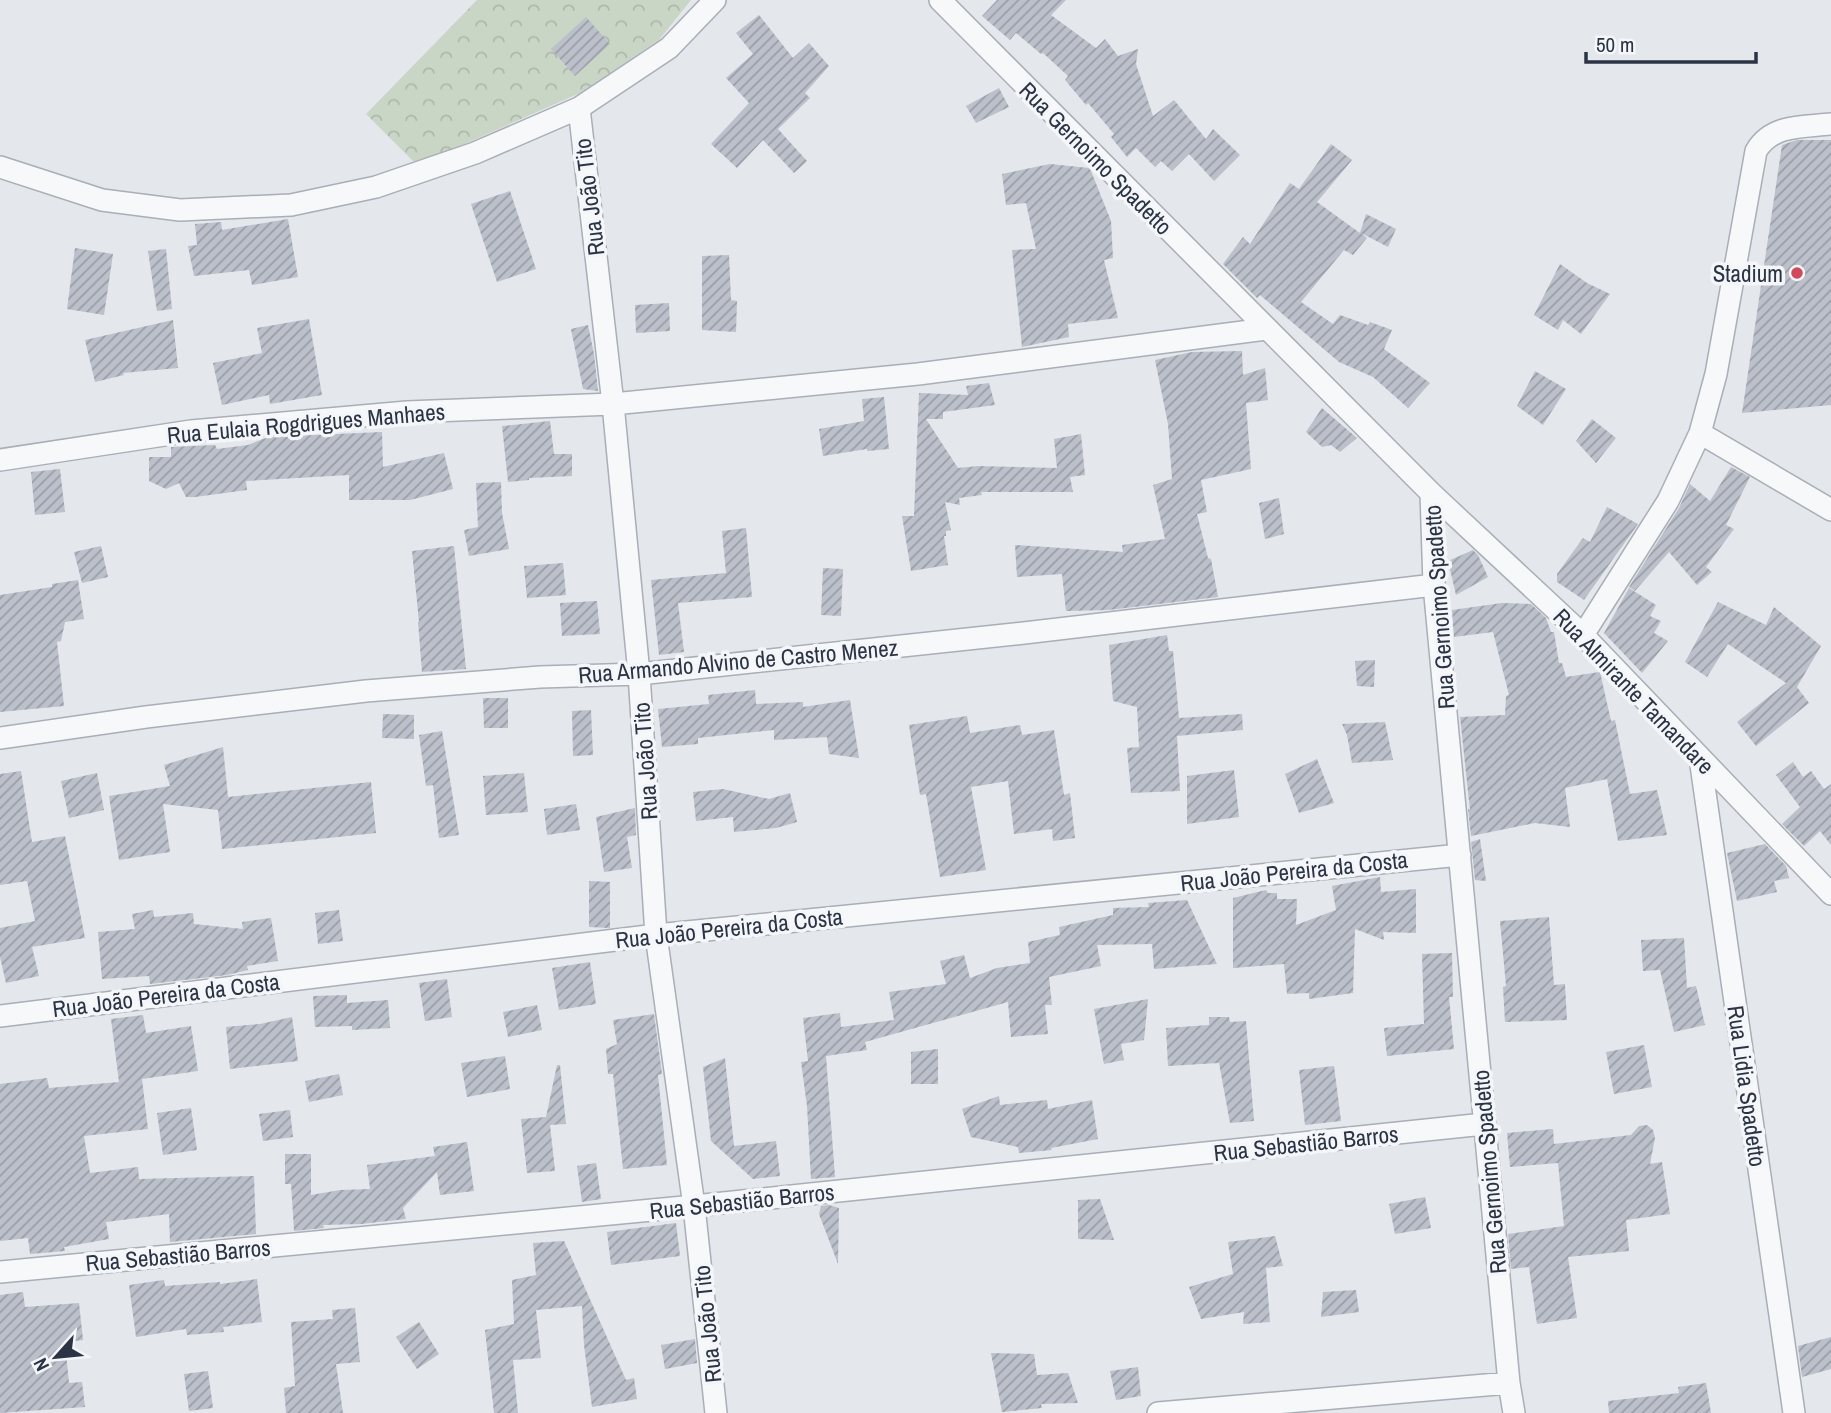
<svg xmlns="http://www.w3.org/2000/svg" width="1831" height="1413" font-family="'Archivo Narrow',sans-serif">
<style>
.forest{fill:url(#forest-crowns)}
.building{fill:url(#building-hatch)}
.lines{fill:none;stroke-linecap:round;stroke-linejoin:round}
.street-casing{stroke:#a9aeb7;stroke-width:24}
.street{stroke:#f7f8fa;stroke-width:21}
.poi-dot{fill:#d1495b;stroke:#f4f6f9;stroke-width:2.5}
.labels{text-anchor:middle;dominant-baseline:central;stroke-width:7;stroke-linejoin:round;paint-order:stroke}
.street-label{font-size:23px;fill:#2b3445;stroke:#f4f6f9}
.poi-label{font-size:23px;fill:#2b3445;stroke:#f4f6f9;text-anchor:end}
</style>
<defs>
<pattern id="forest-crowns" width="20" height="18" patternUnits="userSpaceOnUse" patternTransform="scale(1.75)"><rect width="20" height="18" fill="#c9d6c5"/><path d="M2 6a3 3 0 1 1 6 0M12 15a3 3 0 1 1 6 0" fill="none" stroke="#adb8ab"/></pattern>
<pattern id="building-hatch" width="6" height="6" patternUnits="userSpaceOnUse" patternTransform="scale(1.75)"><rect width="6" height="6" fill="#bbc0ca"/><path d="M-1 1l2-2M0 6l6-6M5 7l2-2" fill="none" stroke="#989da6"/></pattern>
</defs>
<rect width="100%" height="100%" fill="#e4e7ec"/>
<path class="forest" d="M477,0H691L659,40L580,93L417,165L366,114Z"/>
<path class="building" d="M997,0H1066L1051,15L1096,48L1105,39L1118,56L1138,49L1136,64L1153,116L1174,100L1206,139L1213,129L1240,155L1214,181L1189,154L1172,171L1161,161L1155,167L1136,148L1127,157L1111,137L1114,134L1088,103L1086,105L1065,80L1068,76L1043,53L1041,54L1016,33L1010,40L982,16Z
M759,15L793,58L809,43L829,66L805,93L810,98L778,129L807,161L794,173L763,140L737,168L711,144L749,103L726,78L753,54L736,33Z
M586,17L610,44L575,76L551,49Z
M999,88L1009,107L976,123L966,106Z
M1797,140H1831V405L1742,413L1782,145Z
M1331,144L1352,160L1317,202L1360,233L1366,214L1396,229L1388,247L1361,233L1367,238L1353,255L1344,250L1301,302L1333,324L1340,315L1368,325L1370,322L1392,330L1384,349L1430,383L1408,408L1373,377L1339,362L1260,295L1257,298L1223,264L1243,237L1250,244L1290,183L1299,189Z
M1050,164L1089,168L1091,171L1111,221L1113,258L1104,260L1118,318L1068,324L1069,337L1022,347L1012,250L1036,249L1026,203L1006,205L1002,174Z
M510,191L536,269L497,282L471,204Z
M288,219L298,277L252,285L249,270L194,276L188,246L197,245L195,224L221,222L222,230Z
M75,248L113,254L104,315L67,309Z
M166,249L172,309L157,311L148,251Z
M729,255L731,300L737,301L736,332L702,330V256Z
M1560,264L1587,283L1610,294L1581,334L1563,320L1558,330L1534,315Z
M669,303L670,331L636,333L635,305Z
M309,319L322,395L270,404L269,395L222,405L213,363L262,353L257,328Z
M173,320L178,368L123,373L124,375L95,382L85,340Z
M588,325L594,354L598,391L583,389L571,329Z
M1242,351L1243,375L1265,368L1268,400L1246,403L1251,469L1201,480L1207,512L1197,514L1208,558L1211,559L1218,597L1109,610L1066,611L1062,574L1017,577L1015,545L1123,552L1122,545L1165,539L1153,485L1172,479L1168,424L1155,360L1192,352Z
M1535,371L1566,389L1543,425L1517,406Z
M989,383L995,405L943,412V419H926L958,468L978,466L1057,468L1054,439L1081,434L1085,475L1070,477L1073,492H981L982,495L959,498L960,505L945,502L951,530L946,531V536H944L948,565L911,571L902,516H914L919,393L968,395L966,386Z
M884,397L889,449L867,451V449L823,456L819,429L864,421L862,399Z
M1322,408L1357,438L1340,452L1331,445L1322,447L1306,432Z
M1592,419L1616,438L1596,463L1576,441Z
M550,421L554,454H572V476L529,478V480L508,482L502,426Z
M382,432L383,467L444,453L453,489L410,500H349V475L246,481L247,490L195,497H186L179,483L166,489L149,481V457H171V447L215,445L217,449L248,445L268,437Z
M1731,467L1750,477L1726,525L1734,529L1706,567L1712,572L1697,585L1669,552L1635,591L1629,587L1679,508L1690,484L1710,501Z
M60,469L65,512L35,515L31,472Z
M501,482L502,513L509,549L469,556L464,530L478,527L476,483Z
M1279,498L1284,534L1265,539L1259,503Z
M1607,507L1638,524L1584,600L1557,582V574L1583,538L1590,542Z
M746,528L752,597L678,603L684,652L659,655L651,580L726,573L722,531Z
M101,546L108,577L82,583L74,552Z
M454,546L466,669L422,672L418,622H419L412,551Z
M1473,550L1478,555L1488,577L1456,595L1448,561Z
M563,563L566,595L527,598L524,566Z
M823,568L843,569L841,616L821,615Z
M78,580L84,619L65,622L61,641L57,642L64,706L0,712V595L52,587V584Z
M1629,588L1656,605L1650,616L1661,621L1654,633L1668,641L1642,673L1604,633Z
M597,601L600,634L562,636L560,603Z
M1718,602L1766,625L1774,607L1821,646L1797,687L1809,703L1756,746L1737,722L1786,683L1728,644L1707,677L1685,662Z
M1502,603L1531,604L1546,618L1551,632H1554L1559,663H1562L1566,677L1600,672L1611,721L1615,720L1630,794L1657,790L1667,835L1618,841L1607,779L1565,788L1570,827L1535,823L1471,836L1468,809L1470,810L1460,717L1505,715L1506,696L1509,695L1493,632L1454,637L1452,610Z
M1167,635L1169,651H1173L1179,718L1242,714L1243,730L1177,736L1180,791L1131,793L1127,748L1139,747L1137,707L1113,701L1109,645Z
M1375,660L1374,687L1357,686L1355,661Z
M755,690L756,704L803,702V707L850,700L859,758L829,754L827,737L774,740V730L698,738V744L662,747L658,709L709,704L708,695Z
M483,698H508V728H484Z
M591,710L593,755L573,756L572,711Z
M383,714L414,715V739L382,738Z
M967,716L970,733L1020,725L1022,735L1054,730L1064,795L1070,793L1075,838L1053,841L1052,829L1014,834L1008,781L971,787L986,870L940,877L926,794L920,795L909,725Z
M1385,722L1393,760L1352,763L1347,735L1342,724Z
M442,731L459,835L439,838L433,785L426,786L419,735Z
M223,747L228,797L371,782L376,833L222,849L218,810L163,804L170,852L119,860L109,796L170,786L164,765Z
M1317,759L1334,803L1299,813L1285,774Z
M1793,762L1803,777L1811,771L1824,789L1831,784V845L1820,831L1804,846L1782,824L1800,807L1776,775Z
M1234,770L1239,817L1187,824V776Z
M21,771L32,842L65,836L85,938L32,947L39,976L6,983L0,957V928L35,921L27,881L0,885V774Z
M97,773L104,810L69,818L61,781Z
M524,773L528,812L486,815L483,776Z
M723,789L769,799L790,793L797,822L776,828L734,832L733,817L696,821L693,792Z
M576,804L580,830L547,835L544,809Z
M635,808L636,835L627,837L632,868L604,872L596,817Z
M1480,839L1486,881L1475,880L1471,842Z
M1765,844L1786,866L1789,878L1774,881L1777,892L1737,901L1727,853Z
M1380,877L1381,892L1416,889V933L1383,932L1384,940L1355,929L1353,993L1309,999V993L1287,994L1284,964L1233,968V898L1266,890L1268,893H1277V899H1297L1296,925L1336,910L1332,886Z
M589,881L610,882V928L589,927Z
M1187,900L1217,964L1154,969L1152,944L1097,945L1101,966L1049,977L1052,1005H1045L1048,1034L1011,1037L1008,1002L865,1042L867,1050L826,1056L835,1177L811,1179L807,1106L801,1062L808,1061L803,1018L840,1013L841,1027L894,1020L889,992L946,984L940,961L964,955L970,978L997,968L1030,963L1028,942L1060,935L1059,927L1113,915V908L1149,907L1148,903Z
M153,910L154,917L193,913L194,924L243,929L242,922L271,918L278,961L247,966L248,970L227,975L150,984L149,976L102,979L98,932L135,929L132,914Z
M339,910L343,941L318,944L315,913Z
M1549,917L1554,985L1565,984L1567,1020L1505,1022L1503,987L1506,986L1500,921Z
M1684,938L1687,988L1696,986L1705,1025L1674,1032L1660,970L1643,971L1641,940Z
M1452,953L1453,997H1449L1454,1049L1387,1056L1384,1028L1424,1024L1422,954Z
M590,962L596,1004L559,1010L552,968Z
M447,979L452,1017L425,1021L419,983Z
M347,995V1003L388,1000L390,1028L352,1030V1026L315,1027L313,996Z
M1148,999L1144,1040L1121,1044L1124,1060L1104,1064L1094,1009Z
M537,1005L542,1030L508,1037L503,1012Z
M654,1014L662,1074L658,1075L667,1165L623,1169L613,1074H608L606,1049L617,1044L613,1020Z
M143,1015L146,1033L191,1026L198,1071L142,1079L148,1129L84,1136L90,1173L138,1167L139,1179L254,1176L256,1234L170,1242L169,1214L106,1222L109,1239L64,1247L65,1251L30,1254L28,1238L0,1241V1084L47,1078L49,1088L119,1082L111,1019Z
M292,1017L298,1061L230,1069L226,1027L260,1024Z
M1209,1017H1229L1230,1022L1246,1021L1254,1121L1230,1123L1219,1063L1168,1066L1166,1028L1209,1025Z
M1644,1045L1652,1087L1614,1094L1606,1052Z
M938,1049V1084H911V1052Z
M505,1056L510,1089L467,1097L461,1063Z
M725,1058L734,1146L776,1141L780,1176L753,1179L711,1141L703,1067Z
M557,1065H560L566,1124L550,1125L555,1171L527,1173L521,1119L546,1117Z
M1334,1066L1341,1121L1305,1125L1299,1070Z
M339,1074L343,1095L309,1102L305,1081Z
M999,1096L1000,1105L1047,1100L1048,1109L1092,1100L1098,1139L1051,1148L1052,1150L1019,1153L1018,1147L971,1137L962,1109Z
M191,1108L197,1150L163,1155L157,1113Z
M290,1110L293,1137L263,1141L259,1114Z
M1647,1125L1653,1130L1655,1138L1650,1164L1662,1162L1670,1214L1626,1220L1629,1251L1568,1257L1577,1318L1537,1324L1529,1267L1511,1269L1508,1234L1564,1226L1558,1163L1510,1167L1507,1133L1553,1129L1554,1144L1631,1135L1639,1126Z
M467,1142L474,1191L440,1195L437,1172L403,1208L406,1219L361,1224L323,1225L324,1228L294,1231L291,1184H285V1154H311V1195L340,1190L370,1189L367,1165L435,1156L433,1147Z
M596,1163L601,1199L582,1202L577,1166Z
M1425,1197L1431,1228L1395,1234L1389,1204Z
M1100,1199L1114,1240L1078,1239V1200Z
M829,1205L839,1208L838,1264L819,1214L821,1206Z
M676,1223L680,1256L611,1265L607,1232Z
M1275,1236L1283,1266L1266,1268L1270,1322L1243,1324L1244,1312L1201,1319L1189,1287L1233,1274L1228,1242Z
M564,1241L626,1380L634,1378L637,1399L592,1407L584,1345L582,1306L536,1310L541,1358L513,1360L518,1413H494L485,1330L514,1324L512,1280L536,1275L533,1243Z
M257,1279L262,1322L223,1327L224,1332L187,1335L186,1329L136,1337L129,1285L164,1280L165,1286L220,1282V1284Z
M1356,1290L1359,1312L1321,1317L1323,1292Z
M23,1292L25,1307L79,1303L83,1340L65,1342L69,1383L82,1382L85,1407L0,1413V1295Z
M355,1308L360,1362L336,1364L343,1413H286L284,1388L295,1386L291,1322L333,1319L332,1310Z
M419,1322L439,1354L417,1369L396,1337Z
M1831,1337V1369L1802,1377L1798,1346Z
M695,1339L697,1363L665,1369L661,1345Z
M991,1353L1034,1354L1037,1375L1068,1373L1078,1403L1041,1404L1042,1408L1002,1412Z
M1138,1367L1141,1396L1116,1400L1110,1371Z
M208,1371L213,1408L189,1411L184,1374Z
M1706,1383L1711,1413H1609L1608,1401L1679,1393L1678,1387Z"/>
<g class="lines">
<defs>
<path id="street" d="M940,0L1431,493L1434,585L1509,1383L1514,1413
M579,108L613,404L639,674L656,935L694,1206L716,1413
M0,167L102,200L180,210L291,205L376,187L475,153L579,108L669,48L715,0
M1700,433L1831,510
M0,460L191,431L407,412L613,404L918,374L1266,329
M1431,493L1583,635L1831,894
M1583,635L1668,501L1700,433L1716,374L1756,151C1772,124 1803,127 1831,124
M0,738L146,717L366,691L540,677L639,674L1024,633L1434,585
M1700,758L1794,1413
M0,1016L656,935L1460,855
M0,1272L694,1206L1484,1124
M1158,1413L1509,1383"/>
</defs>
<use href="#street" class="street-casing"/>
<use href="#street" class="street"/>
</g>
<circle class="poi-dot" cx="1797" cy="273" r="7"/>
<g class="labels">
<g class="street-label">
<text transform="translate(1096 158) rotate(45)">Rua Gernoimo Spadetto</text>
<text transform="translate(589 197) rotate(-97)">Rua João Tito</text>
<text transform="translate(306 423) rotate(-5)">Rua Eulaia Rogdrigues Manhaes</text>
<text transform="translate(1439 607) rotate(-94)">Rua Gernoimo Spadetto</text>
<text transform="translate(738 661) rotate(-5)">Rua Armando Alvino de Castro Menez</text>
<text transform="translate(1634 691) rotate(46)">Rua Almirante Tamandare</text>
<text transform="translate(645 761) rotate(-94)">Rua João Tito</text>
<text transform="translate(1294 871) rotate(-6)">Rua João Pereira da Costa</text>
<text transform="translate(729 928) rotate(-6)">Rua João Pereira da Costa</text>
<text transform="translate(166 995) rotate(-7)">Rua João Pereira da Costa</text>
<text transform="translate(1747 1086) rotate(82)">Rua Lidia Spadetto</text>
<text transform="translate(1306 1143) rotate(-6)">Rua Sebastião Barros</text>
<text transform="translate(1489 1172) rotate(-95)">Rua Gernoimo Spadetto</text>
<text transform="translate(742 1201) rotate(-6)">Rua Sebastião Barros</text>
<text transform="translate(178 1255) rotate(-5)">Rua Sebastião Barros</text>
<text transform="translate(707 1324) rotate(-96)">Rua João Tito</text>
</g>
<g class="poi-label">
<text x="1783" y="273">Stadium</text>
</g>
</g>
<g transform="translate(56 1357) rotate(243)" stroke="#f4f6f9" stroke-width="5" paint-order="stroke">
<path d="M0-5L12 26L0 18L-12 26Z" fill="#2b3445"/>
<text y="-10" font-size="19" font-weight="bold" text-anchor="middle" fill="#2b3445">N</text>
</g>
<path d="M1586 52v10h170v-10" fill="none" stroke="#2b3445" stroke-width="3.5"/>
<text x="1596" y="52" font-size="21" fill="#2b3445" stroke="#f4f6f9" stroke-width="5" paint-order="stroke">50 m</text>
</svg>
